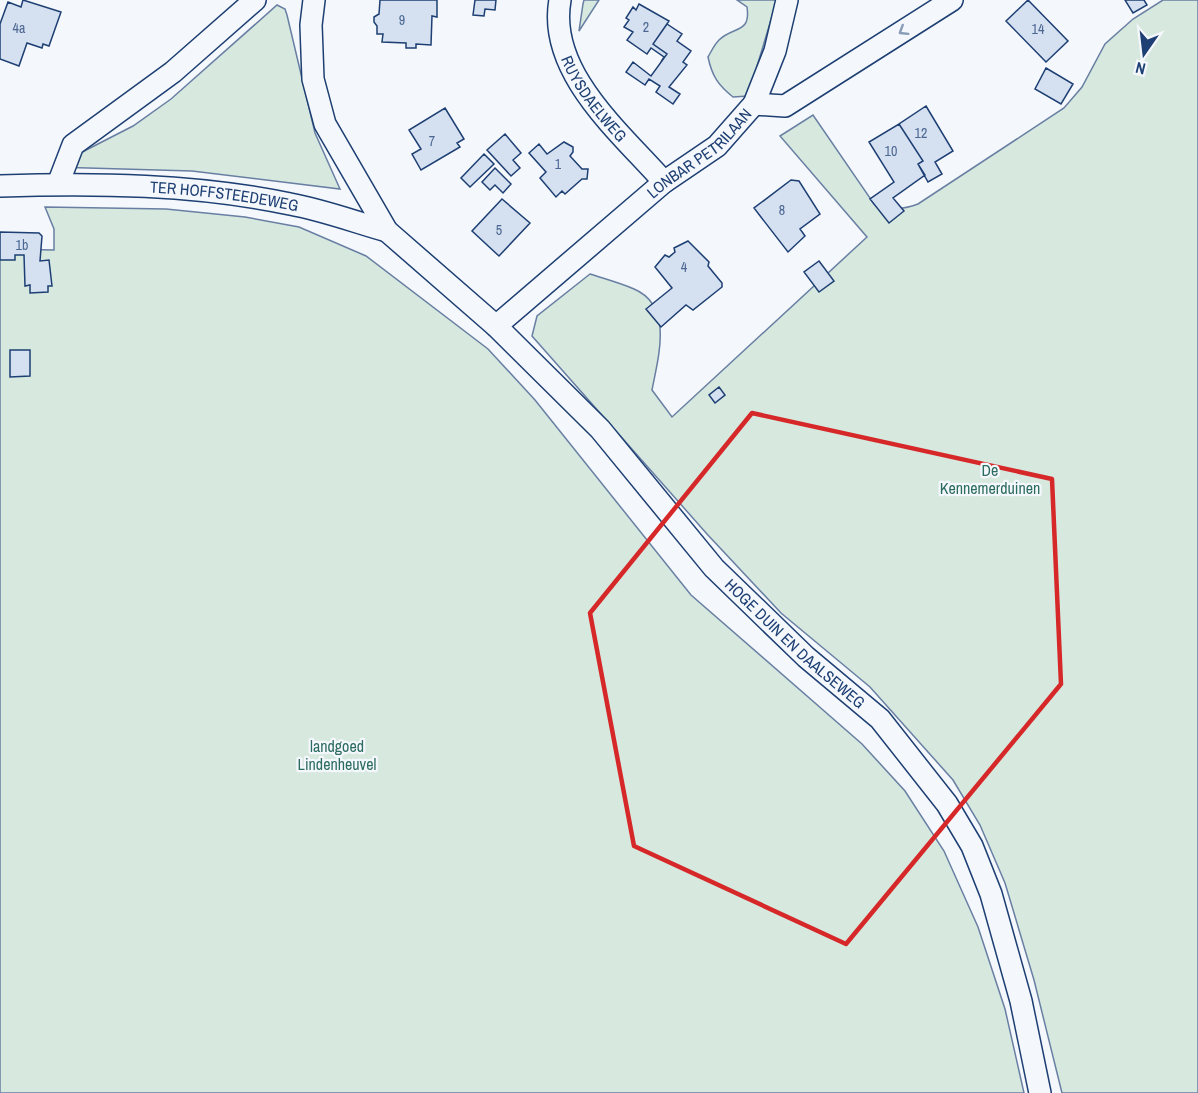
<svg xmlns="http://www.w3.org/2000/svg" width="1198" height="1093" font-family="'Archivo Narrow',sans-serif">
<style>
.green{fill:#d7e8df;stroke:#687fa3;stroke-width:1.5}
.building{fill:#d5e0f0;stroke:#1d3f73;stroke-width:1.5}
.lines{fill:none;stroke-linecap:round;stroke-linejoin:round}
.street-casing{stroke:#1d3f73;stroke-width:24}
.street{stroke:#f4f7fb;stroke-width:21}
.oneway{stroke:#889bb7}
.marked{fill:none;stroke:#d62828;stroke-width:4.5;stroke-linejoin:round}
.labels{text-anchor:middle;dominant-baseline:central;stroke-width:4.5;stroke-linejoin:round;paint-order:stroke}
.number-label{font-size:14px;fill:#4b6792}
.street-label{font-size:16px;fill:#1d3f73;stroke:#f4f7fb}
.park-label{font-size:16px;fill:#2c6c60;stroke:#f4f7fb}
</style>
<rect width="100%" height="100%" fill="#f4f7fb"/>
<path class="green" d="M584,0H599L579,31L583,4Z
M737,0H777L748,96L733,97C718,85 712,76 708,57C711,52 714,45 719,40C733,26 751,34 747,7Z
M1163,0H1198V1093H1062L1034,980L1005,883L980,825L953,780L870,687L781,613L707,534L532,336L537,316L590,274C605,279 620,283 634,289C674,306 658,358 652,390L672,417L867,237L780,136L813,115L874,204C890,210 902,210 918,204L1064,108L1082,87L1105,44L1133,19Z
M277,5L285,9L287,15L315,133L340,189L192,171L53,167L133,126L171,99Z
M45,207L166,209L245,217L299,227L366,256L488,349L535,400L691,595L862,744L905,791L944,851L978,927L1005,1009L1024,1093H0V249L54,250V229Z"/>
<path class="building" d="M23,0L61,12L49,46L43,44L42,48L27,43L19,66L0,59V24L8,2L21,7Z
M380,0H437V17L432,16L431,45L416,44V48H406V43L382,42L383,34H377V26L374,22V17L379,14Z
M475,0H496L495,10L485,9L484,16L473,15Z
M1028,0L1068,41L1046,62L1006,21Z
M1125,0H1144L1147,5L1133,13Z
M639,4L669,21L653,44L667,54L661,62L664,57L651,48L647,54L627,40L633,32L624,27L629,20L626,18L633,7L636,10Z
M667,24L682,34L677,41L691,51L683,62L687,65L669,87L680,94L673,104L656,92L660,86L649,79L645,85L626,72L633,62L651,76L667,54L653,44Z
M1046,68L1073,84L1061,104L1035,89Z
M926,106L953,151L935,162L942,174L928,182L918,164L923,161L899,124Z
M445,108L464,139L457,143L460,147L421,170L412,154L421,149L409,130Z
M899,124L923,161L918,164L925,175L893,198L904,211L889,223L870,199L894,182L869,142Z
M505,134L521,153L513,160L520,168L511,176L487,150Z
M564,142L573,147V152L570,156L582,169H588L587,179H582L565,194L562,191L556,197L540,178L546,172L529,153L539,144L547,154Z
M484,154L494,164L470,187L461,178Z
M495,168L511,184L503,193L495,185L490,190L482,182Z
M791,180L799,181L820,214L800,229L805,236L788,252L754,208Z
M502,199L530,223L499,256L472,231Z
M0,232L39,233L42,236L40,261L49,260L52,286H48V292L30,293V285L25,286L24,255H15V260H0Z
M688,241L709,262L708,266L722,283V287L693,310L686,305L661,327L646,309L672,288L655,267L665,255L669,257L675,252L674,248Z
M819,261L834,281L819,292L804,272Z
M10,350H30V376L10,377Z
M719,387L725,395L715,403L709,395Z"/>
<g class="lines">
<defs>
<g id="street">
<path id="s1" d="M314,0L311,25L313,79L325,124L387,231L496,326L600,429L714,568L806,657L880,719L947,804L972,846L991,894L1021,1001L1040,1093"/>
<path id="s2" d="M560,0C547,72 620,132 664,182"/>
<path d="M754,104L785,106L952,0"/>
<path d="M58,184L73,145L173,72L255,0"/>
<path id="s3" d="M0,186C96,183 195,184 290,204C323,210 355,222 387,231"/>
<path id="s4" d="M496,326L664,182L717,146L754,104L775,51L787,0"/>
</g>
</defs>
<use href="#street" class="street-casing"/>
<use href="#street" class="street"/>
</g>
<defs><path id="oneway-chevron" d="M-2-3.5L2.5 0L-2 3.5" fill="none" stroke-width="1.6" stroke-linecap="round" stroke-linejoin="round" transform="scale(1.5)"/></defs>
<use class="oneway" href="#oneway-chevron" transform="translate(903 31) rotate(148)"/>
<path class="marked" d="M752,413L1052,479L1061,684L846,944L634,846L590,613Z"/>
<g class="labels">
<g class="number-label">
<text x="402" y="20">9</text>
<text x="646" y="27">2</text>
<text x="19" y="28">4a</text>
<text x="1038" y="29">14</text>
<text x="921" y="133">12</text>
<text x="432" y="141">7</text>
<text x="891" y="151">10</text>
<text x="558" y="164">1</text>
<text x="782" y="210">8</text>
<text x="499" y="230">5</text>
<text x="22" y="245">1b</text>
<text x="684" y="267">4</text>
</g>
<g class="street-label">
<text stroke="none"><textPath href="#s2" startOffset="108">RUYSDAELWEG</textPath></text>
<text stroke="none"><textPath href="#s4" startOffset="267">LONBAR PETRILAAN</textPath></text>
<text stroke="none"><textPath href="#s3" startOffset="225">TER HOFFSTEEDEWEG</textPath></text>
<text stroke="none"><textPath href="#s1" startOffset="831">HOGE DUIN EN DAALSEWEG</textPath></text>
</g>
<g class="park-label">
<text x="990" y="470">De<tspan x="990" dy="18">Kennemerduinen</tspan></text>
<text x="337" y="746">landgoed<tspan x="337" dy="18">Lindenheuvel</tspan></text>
</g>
</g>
<g transform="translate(1144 54) rotate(194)" stroke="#f4f7fb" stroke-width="4.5" paint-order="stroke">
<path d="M0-4.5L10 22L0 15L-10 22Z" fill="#1d3f73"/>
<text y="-9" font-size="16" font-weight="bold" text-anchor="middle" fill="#1d3f73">N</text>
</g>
</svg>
